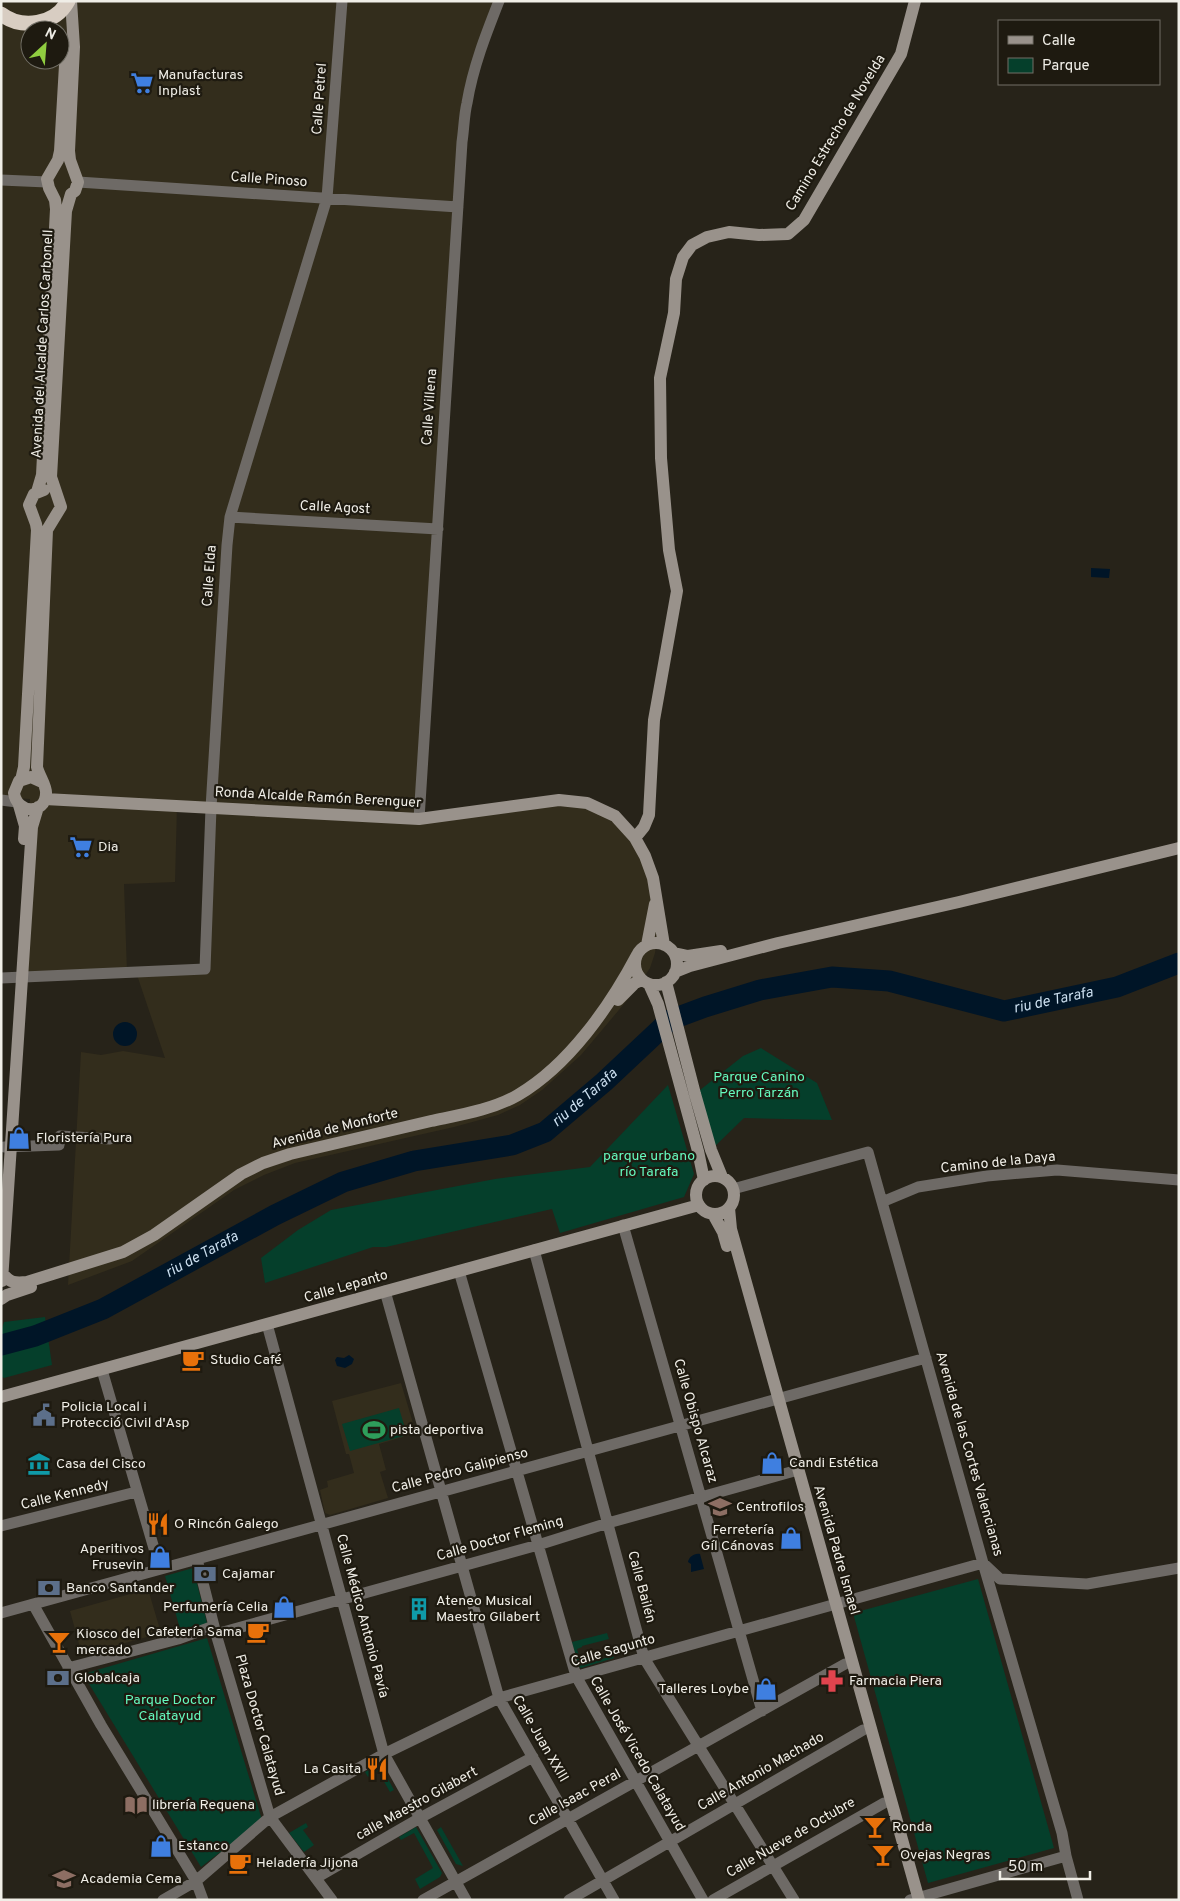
<svg xmlns="http://www.w3.org/2000/svg" width="1180" height="1901" font-family="Overpass,sans-serif">
<style>
.built{fill:#332d1c;fill-rule:evenodd}
.green{fill:#053f2b}
.water{fill:#001527}
.lines{fill:none;stroke-linecap:round;stroke-linejoin:round}
.river{stroke:#001527;stroke-width:21}
.street{stroke:#6e6a66;stroke-width:11}
.secondary{stroke:#99928b;stroke-width:12}
.highway{stroke:#d8cdc2;stroke-width:15}
.labels{text-anchor:middle;dominant-baseline:central;stroke-width:4.5;stroke-linejoin:round;paint-order:stroke}
.poi-label{font-size:14px;fill:#f0eee7;stroke:#1e1a10;text-anchor:start}
.street-label{font-size:14px;fill:#f0eee7;stroke:#1e1a10}
.park-label{font-size:14px;fill:#65f9be;stroke:#1e1a10}
.water-label{font-size:15px;font-style:italic;fill:#cadeee;stroke:#1e1a10}
</style>
<rect width="100%" height="100%" fill="#272319"/>
<path class="built" d="M1,1H499L466,103L419,819L559,800L615,816L645,856L657,936L655,953L650,968L634,992L581,1055L542,1090L520,1105L498,1115L454,1127L295,1163L264,1175L234,1190L132,1261L68,1285L81,1052L101,1055L123,1051L165,1058L136,972L205,969L211,808L177,806L175,882L124,884L127,973L19,978L30,799L1,797ZM30,30H60V60H30Z
M401,1383L416,1433L379,1444L386,1470L380,1472L388,1498L330,1515L325,1513L320,1490L328,1487L327,1481L354,1473L349,1454H346L332,1401Z
M148,1589L161,1633L82,1655L70,1611Z"/>
<path class="green" d="M761,1048L817,1083L832,1120L744,1118L711,1150L695,1094L743,1056Z
M668,1085L694,1174L684,1197L560,1233L552,1209L386,1247H373L265,1283L261,1258L298,1230L331,1210L495,1179L590,1167Z
M45,1317L52,1365L4,1378L1,1376V1332L4,1322Z
M399,1408L407,1435L350,1451L342,1424Z
M193,1568L208,1627L182,1636L165,1576Z
M978,1579L1054,1848L928,1883L853,1613Z
M607,1633L609,1639L582,1646V1647L577,1649L580,1659L587,1663L613,1656L614,1658L581,1668L578,1666L572,1642Z
M207,1638L262,1820L201,1867L83,1674Z
M380,1764L394,1790L390,1792L378,1771L368,1777L365,1772Z
M306,1823L308,1827L303,1830L314,1845L304,1852L289,1833Z
M416,1827L442,1873L440,1877L420,1889L415,1879L433,1868L414,1833L401,1840L399,1837Z
M441,1827L463,1866L456,1864L437,1830Z"/>
<path class="water" d="M1091,568L1110,569L1109,578L1091,577Z
M113 1034a12 12 0 1 1 24 0a12 12 0 1 1-24 0Z
M349,1355L354,1359L352,1364L345,1368L337,1366L335,1360L337,1357L344,1358Z
M700,1554L704,1569L691,1572V1564L688,1562C689,1557 694,1553 700,1554Z"/>
<g class="lines">
<path class="river" id="s1" d="M1,1345L35,1336L103,1309L275,1215L343,1182L414,1161L512,1145L545,1132L604,1082L670,1020L705,1007L760,990L832,977L889,981L1004,1011L1117,987L1179,963"/>
<path class="street" d="M1,180L47,182
M78,182L458,207
M230,517L438,529
M1,800L17,802
M419,819L462,142C464,129 464,115 467,103C473,67 486,34 499,1
M1,978L205,969L211,808L227,545L230,517L327,198L342,1
M4,1147L59,1145L60,1136L110,1139
M733,1189L868,1152L983,1563L1062,1833L1066,1856L1078,1900
M882,1202L918,1187L987,1176L1057,1170L1179,1180
M623,1225L762,1711
M534,1250L644,1658L794,1900
M459,1271L576,1676L703,1900
M385,1291L499,1698L614,1900
M267,1324L384,1754L466,1900
M102,1370L160,1569
M1,1526L136,1492
M33,1604L101,1725L196,1881L270,1817L216,1634L197,1559
M1,1613L926,1358
M216,1634L538,1545L608,1523L798,1470
M68,1668L178,1639L214,1626
M316,1878L420,1818L533,1757
M163,1900L196,1881L203,1900
M332,1900L270,1817L384,1754L499,1698L983,1563L1000,1579L1087,1584L1179,1568
M423,1900L845,1664
M569,1900L863,1730
M713,1900L884,1803
M910,1900L1066,1856"/>
<path class="secondary" d="M37,492L42,475L56,209L55,200L49,188L47,179L58,160L60,151L65,65L64,56L60,45
M21,780L24,767L37,530L36,524L29,505L34,494L44,490
M42,782L31,777L19,781L14,793C17,814 45,815 46,794C47,786 39,776 37,767L47,530L61,507L51,477L66,211L71,194L75,191L78,182L70,160L69,151L74,47L71,1
M45,799L419,819L559,800L587,803L615,816L635,838L645,856L653,878L664,945
M19,805L25,826L24,839
M635,838L644,827L649,815L654,720L677,591L669,550L661,458L660,378L674,313L676,279L683,257L692,245L707,237L729,232L759,235L788,234L804,220L901,54L915,1
M635 964a21 21 0 1 1 42 0a21 21 0 1 1-42 0Z
M647,945L655,904
M674,953L688,956L721,951
M675,972L690,966L778,943L959,902L1179,848
M666,982L695,1094L711,1150L722,1177
M649,984L658,1004L698,1151L704,1180
M618,1000L635,983L642,980
M696 1195a19 19 0 1 1 38 0a19 19 0 1 1-38 0Z
M729,1208L731,1229L919,1900
M713,1214L723,1232L727,1246
M3,1274C10,1283 15,1283 27,1282L123,1252L154,1235L241,1174L263,1163L290,1154C337,1143 384,1132 431,1121C459,1115 492,1110 518,1095C569,1065 610,1006 637,955
M2,1281L32,827L38,807
M1,1299L7,1295L31,1287
M1,1397L699,1205"/>
<path class="highway" d="M1,14C22,30 55,25 68,1"/>
</g>
<defs>
<symbol id="supermarket-bare" viewBox="-9 -9 18 18"><path d="M-6-5.5h2.5l.6 2H6L4.5 2H-2.5L-4.4-4H-6ZM-1.5 3.2a1.3 1.3 0 1 0 .1 0ZM3 3.2a1.3 1.3 0 1 0 .1 0Z" fill="#3f7fe0" stroke="#1e1a10" stroke-width="2.5" paint-order="stroke"/></symbol>
<symbol id="shop-bare" viewBox="-9 -9 18 18"><path d="M-5-2.5h2.3a2.7 3.5 0 0 1 5.4 0H5L5.5 6h-11ZM-1.5-2.5h3a1.5 2.3 0 0 0-3 0Z" fill="#3f7fe0" stroke="#1e1a10" stroke-width="2.5" paint-order="stroke"/></symbol>
<symbol id="cafe-bare" viewBox="-9 -9 18 18"><path d="M-5.5-4.5H6V0H3Q3 3.5 0 3.5H-2.5Q-5.5 3.5-5.5 0ZM3-3.2v2h1.7v-2ZM-6 4.5H4V6H-6Z" fill="#e8710a" stroke="#1e1a10" stroke-width="2.5" paint-order="stroke"/></symbol>
<symbol id="civic-bare" viewBox="-9 -9 18 18"><path d="M-.6-6.5H3V-4.5H.6V-3L4-1V1h2V6H-6V1h2V-1L-.6-3ZM-1.2 2.5V6h2.4V2.5Z" fill="#5c6f8a" stroke="#1e1a10" stroke-width="2.5" paint-order="stroke"/></symbol>
<symbol id="stadium-bare" viewBox="-9 -9 18 18"><path d="M0-5a6.5 5 0 1 0 0 10a6.5 5 0 1 0 0-10ZM-3.5-1.8h7v3.6h-7Z" fill="#2e9e5b" stroke="#1e1a10" stroke-width="2.5" paint-order="stroke"/></symbol>
<symbol id="museum-bare" viewBox="-9 -9 18 18"><path d="M0-6L6-3V-2H-6V-3ZM-5-1h2V3h-2ZM-1-1h2V3h-2ZM3-1h2V3H3ZM-6 4H6V6H-6Z" fill="#0f9aa8" stroke="#1e1a10" stroke-width="2.5" paint-order="stroke"/></symbol>
<symbol id="school-bare" viewBox="-9 -9 18 18"><path d="M0-5L7-2L0 1L-7-2ZM-4 1L0 2.5L4 1V4Q0 6-4 4Z" fill="#8d6e63" stroke="#1e1a10" stroke-width="2.5" paint-order="stroke"/></symbol>
<symbol id="restaurant-bare" viewBox="-9 -9 18 18"><path d="M-5-6h1v4h1v-4h1v4h1v-4h1v5L-1.5 .5V6h-2V.5L-5-1ZM5-6V6H3V1.5H1.5Q1.5-4 5-6Z" fill="#e8710a" stroke="#1e1a10" stroke-width="2.5" paint-order="stroke"/></symbol>
<symbol id="bank-bare" viewBox="-9 -9 18 18"><path d="M-6-4H6V4H-6ZM0-2.3a2.3 2.3 0 1 0 0 4.6a2.3 2.3 0 1 0 0-4.6Z" fill="#5c6f8a" stroke="#1e1a10" stroke-width="2.5" paint-order="stroke"/></symbol>
<symbol id="building-bare" viewBox="-9 -9 18 18"><path d="M-4-6H4V6H1V3H-1V6H-4ZM-2.5-4.3h1.7v1.8h-1.7ZM.8-4.3h1.7v1.8H.8ZM-2.5-1h1.7V.8h-1.7ZM.8-1h1.7V.8H.8Z" fill="#0f9aa8" stroke="#1e1a10" stroke-width="2.5" paint-order="stroke"/></symbol>
<symbol id="bar-bare" viewBox="-9 -9 18 18"><path d="M-6-5H6L.8 .8V4.5H3.5V6h-7V4.5H-.8V.8Z" fill="#e8710a" stroke="#1e1a10" stroke-width="2.5" paint-order="stroke"/></symbol>
<symbol id="pharmacy-bare" viewBox="-9 -9 18 18"><path d="M-2-6h4v4h4v4h-4v4h-4v-4h-4v-4h4Z" fill="#e0444e" stroke="#1e1a10" stroke-width="2.5" paint-order="stroke"/></symbol>
<symbol id="library-bare" viewBox="-9 -9 18 18"><path d="M-6-4Q-3-5.5-.7-3.5V5Q-3 3-6 4ZM6-4Q3-5.5 .7-3.5V5Q3 3 6 4Z" fill="#8d6e63" stroke="#1e1a10" stroke-width="2.5" paint-order="stroke"/></symbol>
<symbol id="university-bare" viewBox="-9 -9 18 18"><path d="M0-5L7-2L0 1L-7-2ZM-4 1L0 2.5L4 1V4Q0 6-4 4Z" fill="#8d6e63" stroke="#1e1a10" stroke-width="2.5" paint-order="stroke"/></symbol>
</defs>
<g fill-rule="evenodd">
<use href="#supermarket-bare" x="126" y="67" width="32" height="32"/>
<use href="#supermarket-bare" x="65" y="831" width="32" height="32"/>
<use href="#shop-bare" x="3" y="1122" width="32" height="32"/>
<use href="#cafe-bare" x="177" y="1344" width="32" height="32"/>
<use href="#civic-bare" x="28" y="1399" width="32" height="32"/>
<use href="#stadium-bare" x="358" y="1414" width="32" height="32"/>
<use href="#shop-bare" x="756" y="1447" width="32" height="32"/>
<use href="#museum-bare" x="23" y="1448" width="32" height="32"/>
<use href="#school-bare" x="704" y="1491" width="32" height="32"/>
<use href="#restaurant-bare" x="142" y="1508" width="32" height="32"/>
<use href="#shop-bare" x="775" y="1522" width="32" height="32"/>
<use href="#shop-bare" x="144" y="1541" width="32" height="32"/>
<use href="#bank-bare" x="189" y="1558" width="32" height="32"/>
<use href="#bank-bare" x="33" y="1572" width="32" height="32"/>
<use href="#shop-bare" x="268" y="1591" width="32" height="32"/>
<use href="#building-bare" x="403" y="1593" width="32" height="32"/>
<use href="#cafe-bare" x="242" y="1616" width="32" height="32"/>
<use href="#bar-bare" x="43" y="1626" width="32" height="32"/>
<use href="#bank-bare" x="42" y="1662" width="32" height="32"/>
<use href="#pharmacy-bare" x="816" y="1665" width="32" height="32"/>
<use href="#shop-bare" x="750" y="1673" width="32" height="32"/>
<use href="#restaurant-bare" x="361" y="1753" width="32" height="32"/>
<use href="#library-bare" x="120" y="1789" width="32" height="32"/>
<use href="#bar-bare" x="859" y="1811" width="32" height="32"/>
<use href="#shop-bare" x="145" y="1830" width="32" height="32"/>
<use href="#bar-bare" x="867" y="1839" width="32" height="32"/>
<use href="#cafe-bare" x="224" y="1847" width="32" height="32"/>
<use href="#university-bare" x="48" y="1863" width="32" height="32"/>
</g>
<g class="labels">
<g class="poi-label">
<text x="158" y="75">Manufacturas<tspan x="158" dy="16">Inplast</tspan></text>
<text x="98" y="847">Dia</text>
<text x="36" y="1138">Floristería Pura</text>
<text x="210" y="1360">Studio Café</text>
<text x="61" y="1407">Policia Local i<tspan x="61" dy="16">Protecció Civil d'Asp</tspan></text>
<text x="390" y="1430">pista deportiva</text>
<text x="789" y="1463">Candi Estética</text>
<text x="56" y="1464">Casa del Cisco</text>
<text x="736" y="1507">Centrofilos</text>
<text x="174" y="1524">O Rincón Galego</text>
<text x="774" y="1530" text-anchor="end">Ferretería<tspan x="774" dy="16">Gíl Cánovas</tspan></text>
<text x="144" y="1549" text-anchor="end">Aperitivos<tspan x="144" dy="16">Frusevin</tspan></text>
<text x="222" y="1574">Cajamar</text>
<text x="66" y="1588">Banco Santander</text>
<text x="436" y="1601">Ateneo Musical<tspan x="436" dy="16">Maestro Gilabert</tspan></text>
<text x="268" y="1607" text-anchor="end">Perfumería Celia</text>
<text x="242" y="1632" text-anchor="end">Cafetería Sama</text>
<text x="76" y="1634">Kiosco del<tspan x="76" dy="16">mercado</tspan></text>
<text x="74" y="1678">Globalcaja</text>
<text x="849" y="1681">Farmacia Piera</text>
<text x="749" y="1689" text-anchor="end">Talleres Loybe</text>
<text x="361" y="1769" text-anchor="end">La Casita</text>
<text x="152" y="1805">librería Requena</text>
<text x="892" y="1827">Ronda</text>
<text x="178" y="1846">Estanco</text>
<text x="900" y="1855">Ovejas Negras</text>
<text x="256" y="1863">Heladería Jijona</text>
<text x="80" y="1879">Academia Cema</text>
</g>
<g class="street-label">
<text transform="translate(320 99) rotate(-86)">Calle Petrel</text>
<text transform="translate(836 133) rotate(-59)">Camino Estrecho de Novelda</text>
<text transform="translate(269 180) rotate(4)">Calle Pinoso</text>
<text transform="translate(43 344) rotate(-87)">Avenida del Alcalde Carlos Carbonell</text>
<text transform="translate(430 407) rotate(-86)">Calle Villena</text>
<text transform="translate(335 508) rotate(3)">Calle Agost</text>
<text transform="translate(210 576) rotate(-86)">Calle Elda</text>
<text transform="translate(318 798) rotate(3)">Ronda Alcalde Ramón Berenguer</text>
<text transform="translate(335 1129) rotate(-14)">Avenida de Monforte</text>
<text transform="translate(998 1163) rotate(-6)">Camino de la Daya</text>
<text transform="translate(346 1287) rotate(-16)">Calle Lepanto</text>
<text transform="translate(695 1421) rotate(74)">Calle Obispo Alcaraz</text>
<text transform="translate(969 1454) rotate(74)">Avenida de las Cortes Valencianas</text>
<text transform="translate(460 1471) rotate(-15)">Calle Pedro Galipienso</text>
<text transform="translate(65 1495) rotate(-14)">Calle Kennedy</text>
<text transform="translate(500 1539) rotate(-16)">Calle Doctor Fleming</text>
<text transform="translate(836 1550) rotate(74)">Avenida Padre Ismael</text>
<text transform="translate(641 1587) rotate(75)">Calle Bailén</text>
<text transform="translate(362 1616) rotate(75)">Calle Médico Antonio Pavía</text>
<text transform="translate(613 1651) rotate(-16)">Calle Sagunto</text>
<text transform="translate(259 1725) rotate(74)">Plaza Doctor Calatayud</text>
<text transform="translate(540 1739) rotate(60)">Calle Juan XXIII</text>
<text transform="translate(637 1754) rotate(60)">Calle José Vicedo Calatayud</text>
<text transform="translate(761 1772) rotate(-30)">Calle Antonio Machado</text>
<text transform="translate(575 1798) rotate(-29)">Calle Isaac Peral</text>
<text transform="translate(417 1804) rotate(-29)">calle Maestro Gilabert</text>
<text transform="translate(791 1838) rotate(-30)">Calle Nueve de Octubre</text>
</g>
<g class="park-label">
<text x="759" y="1077">Parque Canino<tspan x="759" dy="16">Perro Tarzán</tspan></text>
<text x="649" y="1156">parque urbano<tspan x="649" dy="16">río Tarafa</tspan></text>
<text x="170" y="1700">Parque Doctor<tspan x="170" dy="16">Calatayud</tspan></text>
</g>
<g class="water-label">
<text stroke="none"><textPath href="#s1" startOffset="1151">riu de Tarafa</textPath></text>
<text stroke="none"><textPath href="#s1" startOffset="641">riu de Tarafa</textPath></text>
<text stroke="none"><textPath href="#s1" startOffset="221">riu de Tarafa</textPath></text>
</g>
</g>
<rect width="1180" height="1901" fill="none" stroke="#f0eee7" stroke-width="5"/>
<rect x="998" y="20" width="162" height="65" fill="#1e1a10" stroke="#726f66"/>
<rect x="1008" y="36" width="25" height="8" fill="#99928b" stroke="#726f66"/>
<text x="1042" y="45" font-size="15" fill="#f0eee7">Calle</text>
<rect x="1008" y="58" width="25" height="15" fill="#053f2b" stroke="#726f66"/>
<text x="1042" y="70" font-size="15" fill="#f0eee7">Parque</text>
<g transform="translate(45 45) rotate(26)"><circle r="24" fill="#1e1a10" stroke="#726f66"/>
<path d="M0-4L9 19L0 12L-9 19Z" fill="#90cd40"/>
<text y="-8" font-size="14" font-weight="bold" text-anchor="middle" fill="#f0eee7">N</text>
</g>
<path d="M1000 1871v8h90v-8" fill="none" stroke="#f0eee7" stroke-width="2.5"/>
<text x="1008" y="1871" font-size="15" fill="#f0eee7" stroke="#1e1a10" stroke-width="4" paint-order="stroke">50 m</text>
</svg>
